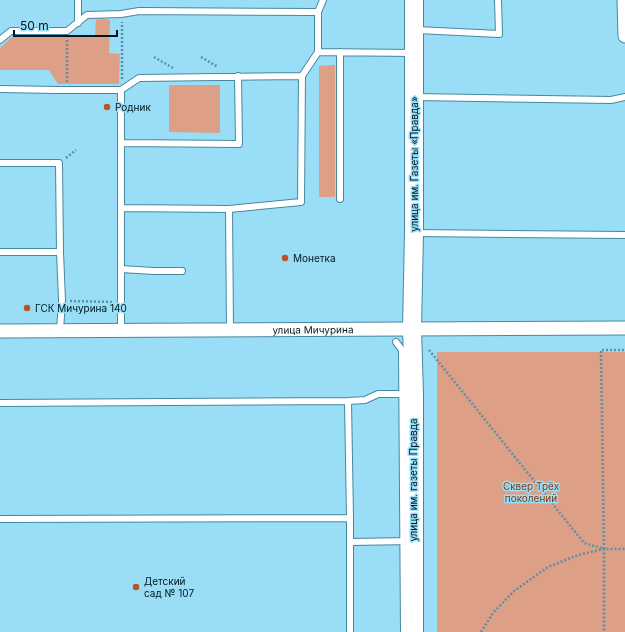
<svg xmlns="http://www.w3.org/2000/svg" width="625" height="632" font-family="Inter,sans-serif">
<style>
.green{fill:#dd9f85}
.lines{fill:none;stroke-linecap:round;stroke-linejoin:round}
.lane-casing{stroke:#4688a0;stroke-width:8}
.street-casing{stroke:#4688a0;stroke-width:15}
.secondary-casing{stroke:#4688a0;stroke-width:20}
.path{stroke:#5e90a4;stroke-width:2.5;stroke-dasharray:2 2;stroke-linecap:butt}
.lane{stroke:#fff;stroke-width:6}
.street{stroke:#fff;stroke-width:13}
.secondary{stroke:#fff;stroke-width:18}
.poi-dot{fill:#b95423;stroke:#9addf7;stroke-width:1.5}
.labels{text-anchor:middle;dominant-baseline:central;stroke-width:3;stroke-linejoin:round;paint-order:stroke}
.poi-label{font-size:10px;fill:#00161f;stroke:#9addf7;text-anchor:start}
.street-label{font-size:10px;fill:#00161f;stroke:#9addf7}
.park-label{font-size:10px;fill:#86360c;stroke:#9addf7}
</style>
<rect width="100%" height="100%" fill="#9addf7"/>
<path class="green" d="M103,18L110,20L109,53L120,54L119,84H58L49,70H0V48L12,37H95L96,20Z
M335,65V197H319V66Z
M169,85H220V133L169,132Z
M437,352H625V632H437Z"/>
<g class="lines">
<defs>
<path id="lane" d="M318,12L323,0
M78,23V0
M417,30L499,34L498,0
M0,40L11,31H67L87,15L121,14L139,11L318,12V52L302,76
M318,52L413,53
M340,52V199
M0,89L57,90H121V330
M121,90L139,78L302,76L301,202L229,209
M415,97L611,100L625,97
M121,143L239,144L238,76
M0,163H59L60,252
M121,208L229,209L230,330
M415,233L625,235
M0,252H60L62,300L60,331
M121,269L154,271H182
M396,342L402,350L404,632
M348,401L350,518
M0,403L348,401L365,400L378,394H413
M0,519L350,518V542L412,541
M350,542V632"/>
<g id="street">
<path d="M624,0L625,36"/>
<path id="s1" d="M0,331L625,328"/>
</g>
<path id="secondary" d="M414,0V233L412,329L414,394V632"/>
</defs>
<use href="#lane" class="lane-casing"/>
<use href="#street" class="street-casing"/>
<use href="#secondary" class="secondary-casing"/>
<path class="path" d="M154,57L173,68
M201,57L218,67
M122,79V22
M67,82V39
M66,158L76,150
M70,301L113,302
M429,350L584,543L604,549V632
M604,549L601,350H625
M481,632L493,613L514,591L548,567L578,555L604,549H625"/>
<use href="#lane" class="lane"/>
<use href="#street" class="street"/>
<use href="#secondary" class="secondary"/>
</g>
<g class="poi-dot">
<circle cx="107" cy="107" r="4"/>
<circle cx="285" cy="258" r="4"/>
<circle cx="27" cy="308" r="4"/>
<circle cx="136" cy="587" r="4"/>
</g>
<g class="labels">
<g class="poi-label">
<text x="115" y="107">Родник</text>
<text x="293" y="258">Монетка</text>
<text x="35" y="308">ГСК Мичурина 140</text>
<text x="144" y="581">Детский<tspan x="144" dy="12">сад № 107</tspan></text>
</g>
<g class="street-label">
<text transform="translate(414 164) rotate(-90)">улица им. Газеты «Правда»</text>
<text stroke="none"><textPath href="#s1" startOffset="313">улица Мичурина</textPath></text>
<text transform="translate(413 480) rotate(-90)">улица им. газеты Правда</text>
</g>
<g class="park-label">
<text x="531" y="486">Сквер Трёх<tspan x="531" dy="12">поколений</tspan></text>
</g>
</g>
<path d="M14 30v6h103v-6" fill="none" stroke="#00161f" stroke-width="2"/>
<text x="20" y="30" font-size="12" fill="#00161f" stroke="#9addf7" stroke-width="3" paint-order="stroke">50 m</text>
</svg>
